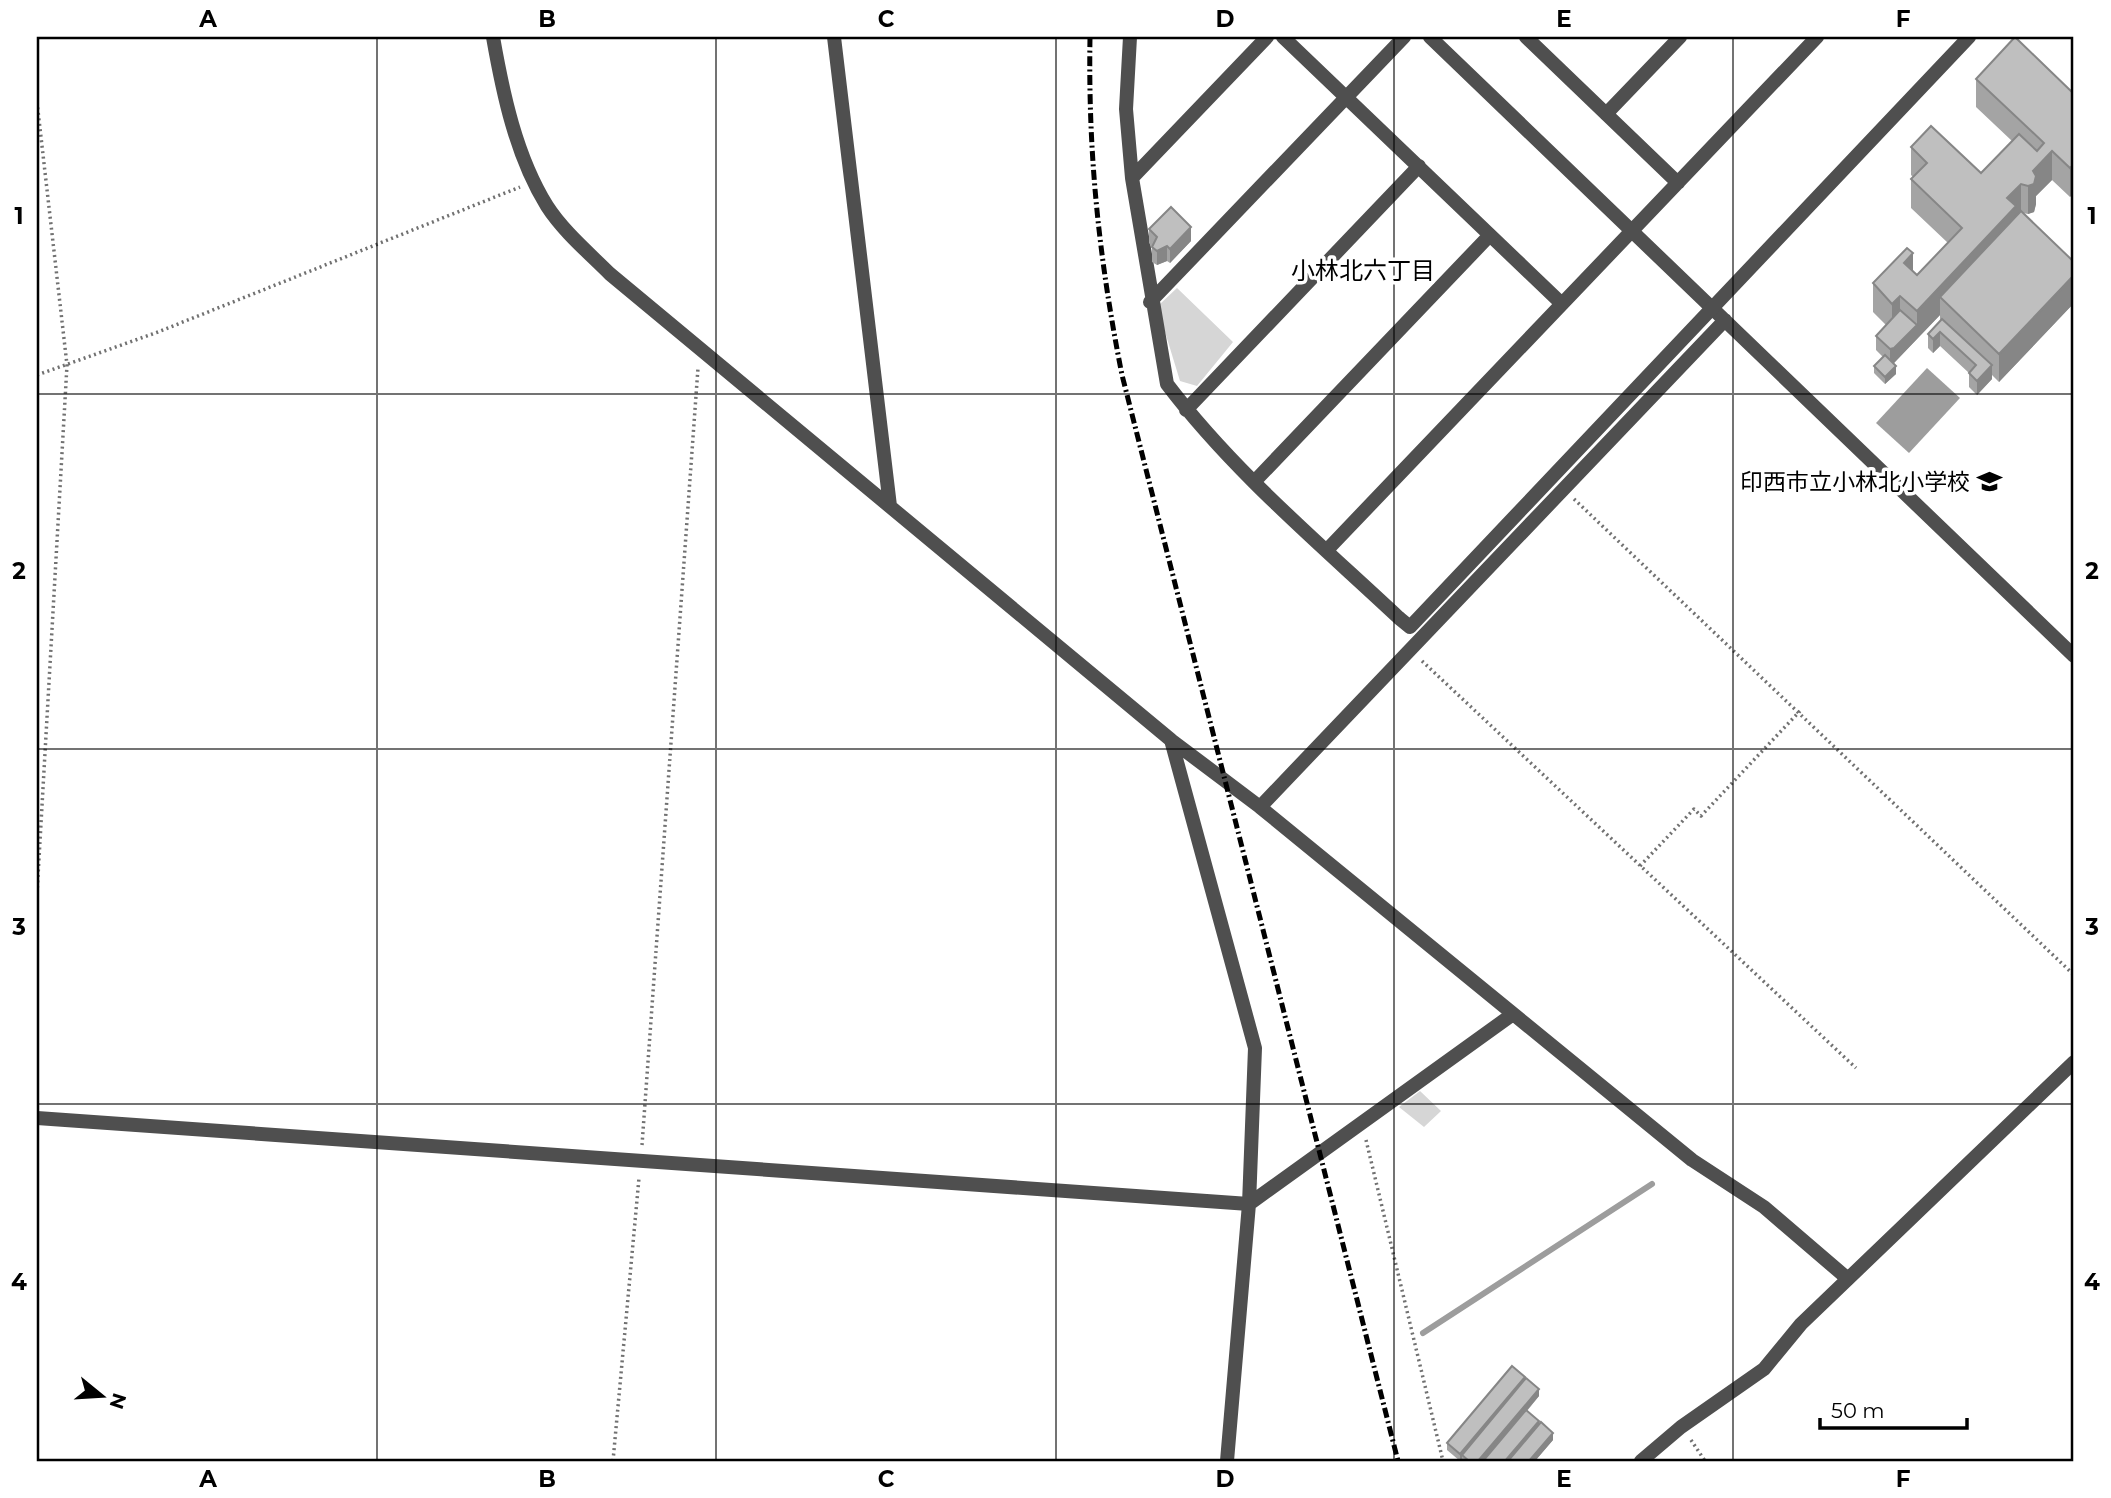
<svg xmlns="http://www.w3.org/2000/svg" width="2111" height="1498" font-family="Montserrat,'Noto Sans JP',sans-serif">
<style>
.green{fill:#d6d6d6}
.water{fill:#9d9d9d}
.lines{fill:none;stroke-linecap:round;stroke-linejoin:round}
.stream{stroke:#9d9d9d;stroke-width:6}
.path{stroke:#717171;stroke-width:3.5;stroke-dasharray:2 3.5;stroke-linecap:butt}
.minor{stroke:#4f4f4f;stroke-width:14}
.tertiary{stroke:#4f4f4f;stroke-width:14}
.rail{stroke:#000;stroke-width:5;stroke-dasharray:10 3.5 2 3.5;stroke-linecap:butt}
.wall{fill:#a4a4a4}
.shaded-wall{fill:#868686}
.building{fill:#bfbfbf;stroke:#868686;stroke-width:2}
.grid{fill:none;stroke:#000;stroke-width:2;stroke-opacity:0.55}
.labels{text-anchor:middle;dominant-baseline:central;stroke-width:7;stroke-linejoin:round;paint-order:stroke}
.poi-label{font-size:23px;fill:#000;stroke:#fff;text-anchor:end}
.neighbourhood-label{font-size:24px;fill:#000;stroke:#fff}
.neatline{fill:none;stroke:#000;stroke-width:2.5}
.grid-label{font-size:23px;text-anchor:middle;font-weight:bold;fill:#000}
</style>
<rect width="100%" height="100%" fill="#fff"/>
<path class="green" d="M1177,288L1233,342L1197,386L1180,381L1162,322L1160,304Z
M1420,1091L1441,1111L1424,1127L1399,1107Z"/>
<path class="water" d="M1927,368L1960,398L1909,453L1876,423Z"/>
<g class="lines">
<path class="stream" d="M1423,1333L1652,1184"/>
<path class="path" d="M37,102L67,365L37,894
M37,375L158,332L520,187
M1574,499L2074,975
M1422,661L1856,1068
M1640,866L1694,809L1701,816L1800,711
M1366,1140L1443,1461
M642,1145L698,368
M1691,1440L1705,1461
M613,1461L639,1178"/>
<path class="minor" d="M493,37C503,94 516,156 547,206C563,231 589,253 610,274L1171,740
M834,37L890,506
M1130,37L1126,109L1132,178L1167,384C1233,471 1319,543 1399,618
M1283,37L1562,304
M1430,37L2074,656
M1526,37L1678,183
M1606,114L1680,37
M1132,178L1267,37
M1150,302L1404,37
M1186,410L1419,166
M1254,482L1490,235
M1327,550L1817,37
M1260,807L1692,1160L1764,1207L1848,1279
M37,1118L1249,1204L1255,1048L1171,740L1260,807L1725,320
M1227,1461L1249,1204L1513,1014
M1641,1461L1681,1427L1764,1369L1801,1324L2074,1062"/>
<path class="tertiary" d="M1399,618L1410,627L1969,37"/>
<path class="rail" d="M1090,37C1088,155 1099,259 1122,375L1398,1461"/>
</g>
<path class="wall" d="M1976,79L2074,94V192L2070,197L2052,180L2036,196V204L2034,212L2028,214L2023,213L2074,262V303L1999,382L1992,375V379L1977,395L1969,387V373L1940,346L1933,353L1928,348V334L1940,321V315L1894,363H1892L1896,374L1885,384L1874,373V366L1883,357L1876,350V336L1886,325L1873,312V283L1913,272L1917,275L1948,243L1911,208V179L1913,177L1911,175V147L1981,173L2012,141L1976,107Z
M1149,229L1191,241L1170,263L1167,261L1157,265L1152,262V247L1149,243Z
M1525,1381L1539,1396L1527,1411L1553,1440L1535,1461H1462V1459L1460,1461L1447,1450V1443Z"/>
<path class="shaded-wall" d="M2052,151V180L2036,196V204L2034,212L2028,214V186L2033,171Z
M2074,164V192L2070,197V168Z
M2021,184V212L1940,297V315L1917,339V311L2007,198Z
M1191,227V241L1170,263V249Z
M1167,246V261L1157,265V251Z
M1913,253V282L1904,263Z
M2074,275V303L1999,382V354Z
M1900,296V324L1892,333V304Z
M1917,325V339L1894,363L1890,364V349Z
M1940,332V346L1933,353V339Z
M1992,365V379L1977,395V381Z
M1896,366V374L1885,384V377Z
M1525,1377V1384L1462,1455V1459L1460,1461V1454Z
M1539,1389V1396L1484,1461H1478Z
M1539,1421V1428L1511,1461H1505Z
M1553,1433V1440L1535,1461H1529Z"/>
<path class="building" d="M2015,37L2074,94V164L2070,168L2052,151L2033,171L2036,176L2034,184L2028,186L2021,184L2007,198L2016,206L1917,311L1900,296L1892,304L1873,283L1907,248L1913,253L1904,263L1917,275L1962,228L1911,179L1927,163L1911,147L1931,126L1981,173L2019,134L2037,151L2044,143L1976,79Z
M1171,207L1191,227L1170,249L1167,246L1157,251L1152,247L1157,237L1149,229Z
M2021,211L2074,262V275L1999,354L1940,297Z
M1900,310L1917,325L1894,348L1890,349L1876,336Z
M1942,319L1992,365L1977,381L1969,373L1976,365L1940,332L1933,339L1928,334Z
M1885,355L1896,366L1885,377L1874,366Z
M1512,1366L1525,1377L1460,1454L1447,1443Z
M1526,1378L1539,1389L1478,1461H1469L1462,1455Z
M1526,1410L1539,1421L1505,1461H1483Z
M1541,1422L1553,1433L1529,1461H1508Z"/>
<path class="grid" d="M377,37V1461M716,37V1461M1056,37V1461M1394,37V1461M1733,37V1461M37,394H2074M37,749H2074M37,1104H2074"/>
<defs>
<symbol id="school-bare" viewBox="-9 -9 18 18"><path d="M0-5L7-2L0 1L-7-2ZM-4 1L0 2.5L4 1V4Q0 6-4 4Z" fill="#000" stroke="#fff" stroke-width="2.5" paint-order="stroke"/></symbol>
</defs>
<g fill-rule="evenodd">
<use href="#school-bare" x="1972" y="464" width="35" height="35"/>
</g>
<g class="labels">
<g class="poi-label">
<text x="1970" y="482">印西市立小林北小学校</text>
</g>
<g class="neighbourhood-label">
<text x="1363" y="270">小林北六丁目</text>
</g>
</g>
<rect width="2111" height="1498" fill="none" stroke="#ffffff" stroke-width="77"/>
<g transform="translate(102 1396) rotate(108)" stroke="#ffffff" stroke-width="5" paint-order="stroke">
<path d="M0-5L12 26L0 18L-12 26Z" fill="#000000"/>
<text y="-10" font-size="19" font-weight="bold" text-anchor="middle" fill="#000000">N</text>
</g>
<path d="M1820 1418v10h147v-10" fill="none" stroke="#000000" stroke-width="3.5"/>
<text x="1831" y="1418" font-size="21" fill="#000000" stroke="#ffffff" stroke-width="5" paint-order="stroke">50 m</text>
<rect x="38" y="38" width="2034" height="1422" class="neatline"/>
<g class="grid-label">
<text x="208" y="27">A</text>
<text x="547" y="27">B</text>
<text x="886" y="27">C</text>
<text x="1225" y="27">D</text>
<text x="1564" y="27">E</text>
<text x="1903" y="27">F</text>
<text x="19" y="224">1</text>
<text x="2092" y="224">1</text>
<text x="19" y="579">2</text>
<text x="2092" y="579">2</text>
<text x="19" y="935">3</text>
<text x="2092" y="935">3</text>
<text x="19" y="1290">4</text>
<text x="2092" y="1290">4</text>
<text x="208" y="1487">A</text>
<text x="547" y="1487">B</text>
<text x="886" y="1487">C</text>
<text x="1225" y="1487">D</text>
<text x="1564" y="1487">E</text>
<text x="1903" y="1487">F</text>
</g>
</svg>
